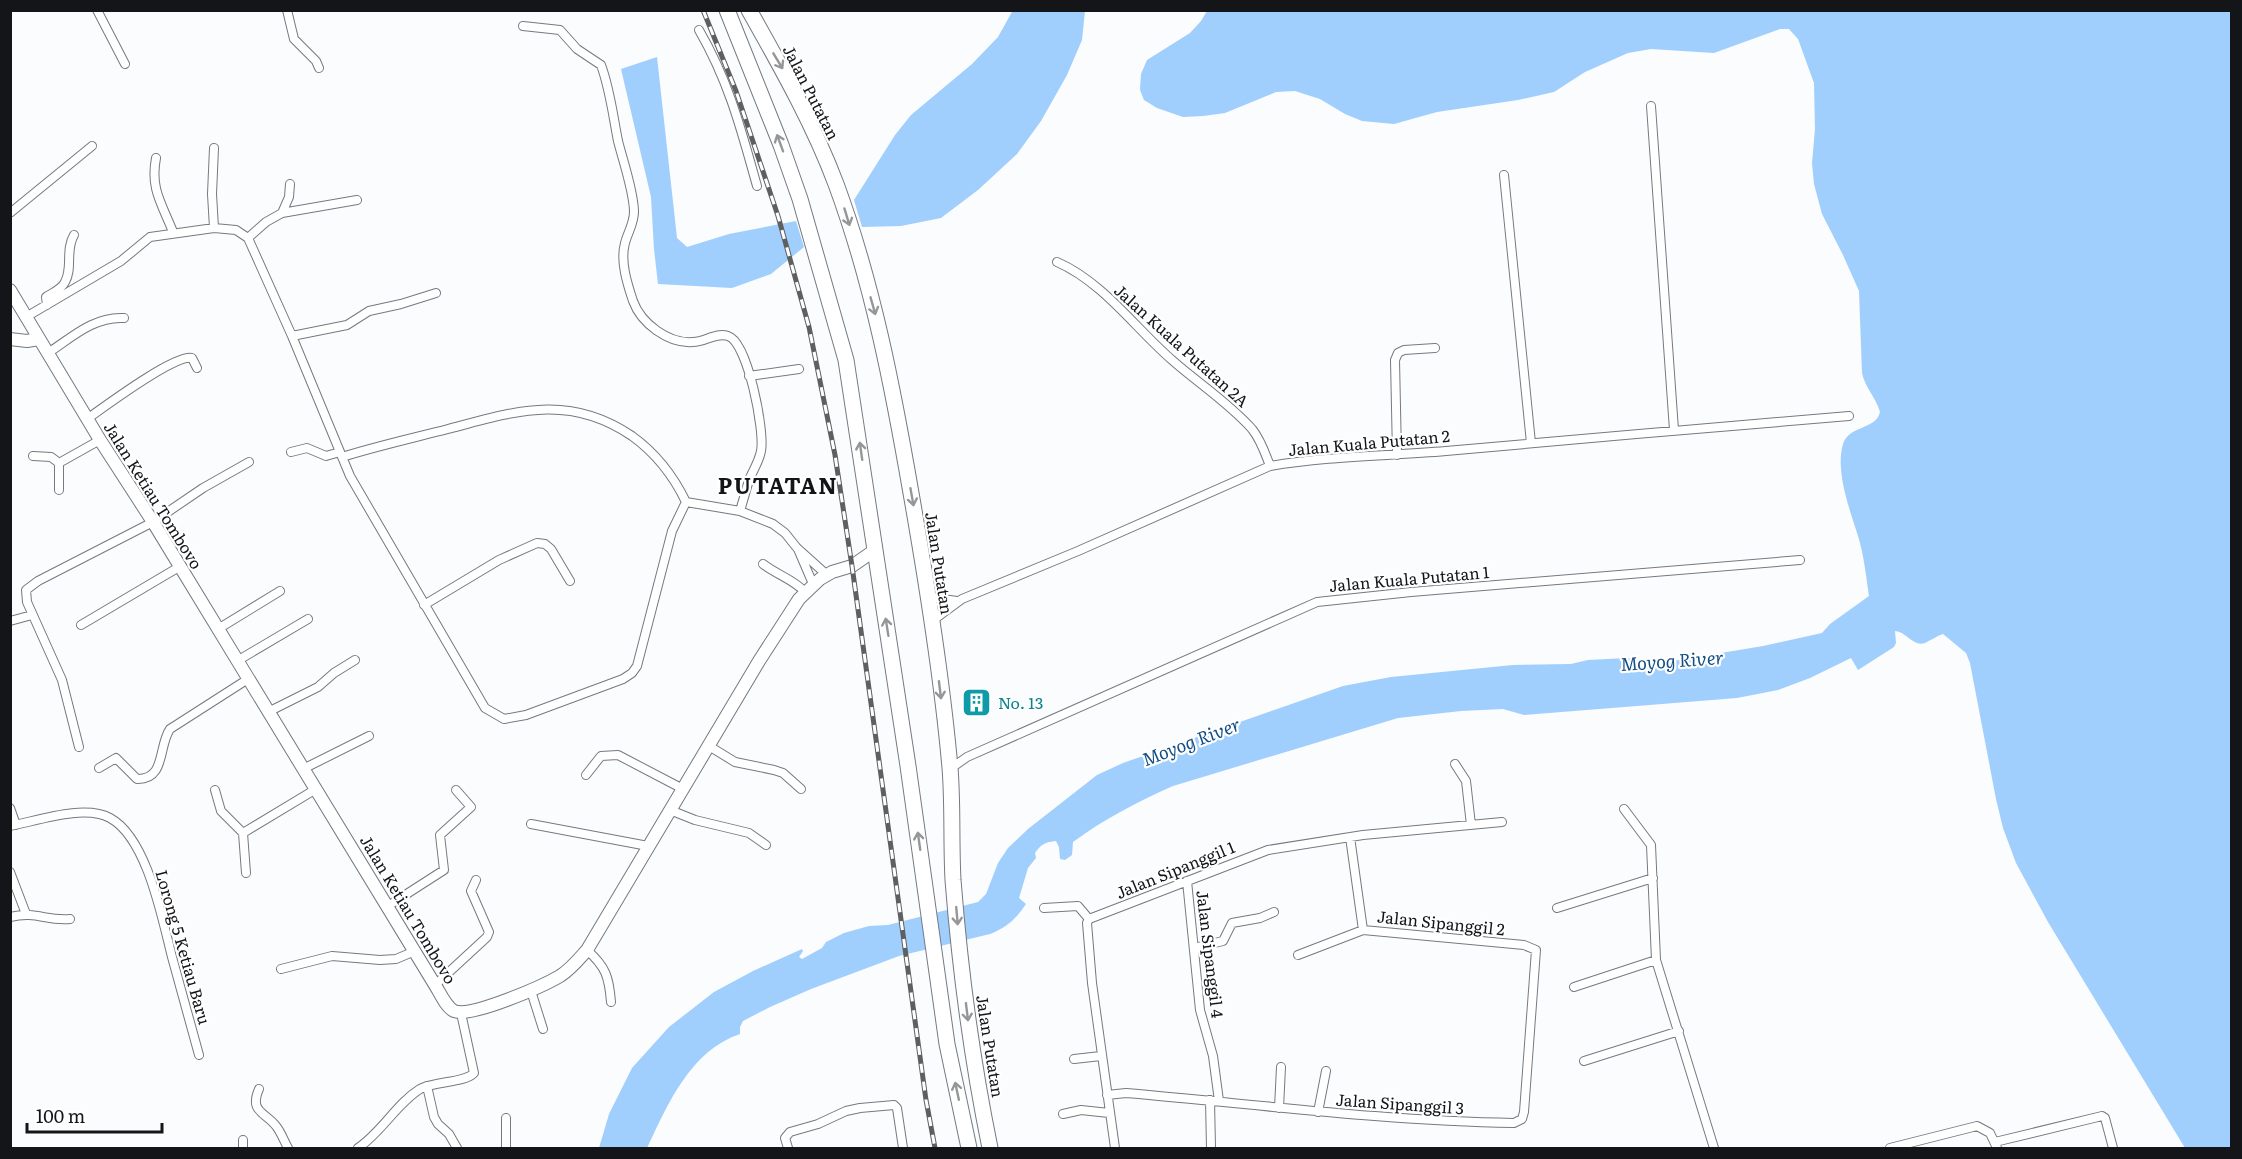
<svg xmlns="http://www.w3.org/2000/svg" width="2242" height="1159" font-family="Literata,serif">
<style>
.water{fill:#a0cefd}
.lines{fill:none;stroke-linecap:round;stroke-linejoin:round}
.street-casing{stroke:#747a82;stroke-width:10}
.secondary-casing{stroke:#747a82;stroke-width:14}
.highway-casing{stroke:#747a82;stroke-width:17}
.street{stroke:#fff;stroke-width:8}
.secondary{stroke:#fff;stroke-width:12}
.highway{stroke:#fff;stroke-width:15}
.rail-casing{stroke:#5d5f61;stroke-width:5}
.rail{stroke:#fff;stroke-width:3;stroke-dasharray:9;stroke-linecap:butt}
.oneway{stroke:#959697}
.labels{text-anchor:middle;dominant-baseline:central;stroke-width:4.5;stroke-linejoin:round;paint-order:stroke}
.street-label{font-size:16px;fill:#131518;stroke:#fff}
.culture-label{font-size:16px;fill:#0d838f;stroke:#fff;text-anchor:start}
.water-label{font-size:18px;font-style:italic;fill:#124f84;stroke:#fff}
.district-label{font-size:22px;font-weight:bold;letter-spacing:1.5px;fill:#131518;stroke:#fff}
</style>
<rect width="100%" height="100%" fill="#fafcfd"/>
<path class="water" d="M1013,10L1085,11L1082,40L1067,75L1041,121L1017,154L978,190L941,218L901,226L862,227L854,200L895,135L911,115L972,64L998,37Z
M1207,11H2231V1148H2185L2048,922L2016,863L2003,828L1996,799L1970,663L1966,653L1943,634C1937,636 1931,640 1925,643C1913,647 1907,632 1895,631L1896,643L1894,647L1858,670L1851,658L1810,678L1778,690L1737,698L1524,715L1503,709L1461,711L1398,718L1173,786C1137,802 1104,819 1073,842L1072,855L1065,860L1060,859L1059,847L1056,841C1046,842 1041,844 1035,853L1036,858L1028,868L1019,898L1026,904C1016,919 1007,927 990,934L899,956L811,989L770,1007L743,1021L740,1027V1034C690,1051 668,1104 647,1148H599L609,1114L632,1068L669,1027L714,992L753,971L802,949L803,951L799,957L802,959L822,948L826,942L844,933L869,926L888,925L978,902L986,894L998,863L1008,848L1028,829L1097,775L1123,763L1343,686L1391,677L1513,665L1571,664L1588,660L1627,658L1647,662L1673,661L1763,646L1822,633L1830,624L1869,596C1866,576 1864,555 1858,536C1850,510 1835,472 1843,444C1849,425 1876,430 1880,412C1876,397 1865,388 1862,373L1859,291L1843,255L1822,214L1814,184L1812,163L1815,129L1814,83L1798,39L1789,29H1780L1714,53L1651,49L1628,53L1585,72L1554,92L1518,100L1437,112L1394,124L1362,121L1345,114L1320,99L1295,91L1276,92L1225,113L1203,116L1183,117L1157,108L1144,100L1140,90L1141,74L1147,60L1190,33L1201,21Z
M657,57L677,238L687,247L729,234L796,221L804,247L771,274L732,288L658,284L654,249L651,197L621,69Z"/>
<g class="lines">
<defs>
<path id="street" d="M97,10L125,64
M287,10L294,39L316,61L319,68
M523,26L560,30L577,49L601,65C610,89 613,116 618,141C623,161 634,192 634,212C634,223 628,232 625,243C620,261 627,283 633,301C641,323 668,344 693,342C705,342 716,332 728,336C748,342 765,432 761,451C759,462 753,470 749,480C746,490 743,501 740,511
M699,30C729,82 741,129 757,186
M1651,106L1674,430
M214,148L212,194L214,228
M156,158C150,189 162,204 173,232
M1504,175L1531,443
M10,213L92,146
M282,213L357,200
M248,238L266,222L282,213L289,197L290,184
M1057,262C1103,282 1135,328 1172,360C1198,383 1229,403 1252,429C1261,440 1265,453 1270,466
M47,305L46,297C52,293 62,289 65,282C73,268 65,250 74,235
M26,317L121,261L150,237L214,228L236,230L248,238L292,336L350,476L485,708L504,719L526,715L623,679L632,673L637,666L672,531L686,502
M292,336L347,325L369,311L401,304L436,293
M48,353C71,338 94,316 124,318
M749,376L799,369
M87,419C104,407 175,354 192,358L197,368
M291,452L307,448L326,456L340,452
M1397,455L1395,360L1398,353L1404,350L1435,348
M33,456L51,457L59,463
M342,457C377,446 413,438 448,429C516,411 569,393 632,436C657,454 673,475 686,502
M59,490V463L100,440
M686,502L740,511L773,524L785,533L797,548L827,575
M798,549L813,584
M763,564C777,575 793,579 805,592
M928,597L957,601
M424,605L499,560L537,543L545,544L551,549L570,581
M10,621L32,615
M932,621L962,599L1078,551L1270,466C1328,456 1388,456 1446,451C1580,439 1715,427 1849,416
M81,625L179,567
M218,629L280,591
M237,661L308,619
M268,712L318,687L334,673L355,660
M709,746L735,762L774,770L783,773L801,789
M79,747L62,680L27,602L26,590L38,581L153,522L203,488L249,462
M1455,764L1466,781L1471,825
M99,768L116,758L137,779C166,780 158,746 170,729L248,679
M303,769L369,736
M950,769L967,757L1317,602L1411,592L1800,560
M586,775L601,756L618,755L683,789
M215,790L221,811L243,833
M10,808L16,825
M1624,809L1651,845L1656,960L1714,1148
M670,810L695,820L749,833L766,845
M531,824L648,846
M10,826C37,821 84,804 110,818C147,838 162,918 172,957C181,990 190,1022 199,1055
M10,872L26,914
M246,873L243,833L316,789
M1187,881L1200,1010L1213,1056L1219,1101
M388,906L444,870L440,835L471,807L456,790
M1044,908L1078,906L1089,919
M1557,908L1653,878
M10,917C37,911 45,921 70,919
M1089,919L1268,850L1363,835L1502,822
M1089,919L1087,923L1092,983L1115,1148
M1194,948L1223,941L1232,923L1260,918L1274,912
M587,950C606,967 609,977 611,1002
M1298,955L1363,930
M281,969L332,956L380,960L396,959L415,951
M435,985L487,937L489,932L471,891L476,880
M1574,987L1656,960
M531,991L543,1029
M1074,1059L1101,1056
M1584,1061L1679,1031
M427,1086L434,1117L438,1124L449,1134L457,1148
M259,1089C249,1112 265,1112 276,1126C281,1132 284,1141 288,1148
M1107,1095L1126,1093C1255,1104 1384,1121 1514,1123L1522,1119L1524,1112L1536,950L1524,945L1363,930L1350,837
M1210,1100L1211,1148
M1279,1108L1281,1067
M1318,1112L1326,1071
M1063,1114L1081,1110L1109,1113
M243,1140V1148
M1995,1142L2102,1116L2105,1118L2113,1148
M358,1148C382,1132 396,1104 420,1089C435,1081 465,1083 474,1073L461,1013
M506,1148V1118
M788,1148L785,1138L790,1132L818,1124L846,1111L860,1108L894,1105L897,1108L903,1148
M1890,1148L1977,1126L1990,1133L1997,1148"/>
<path id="secondary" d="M10,290L100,440L153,522L435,985C440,993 446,1007 454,1011C471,1018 543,986 560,976C571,969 578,960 587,950L759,661L799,599L820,579L832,572L852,566L875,550
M10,339L27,341L39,339"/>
<path id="highway" d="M727,10L781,145L800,199L846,360L908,766L947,1044L969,1148
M749,10C781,67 813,123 836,184C873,284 893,389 911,493C927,584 942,676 950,768C953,805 951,843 953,880C960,970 972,1060 990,1148"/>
</defs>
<use href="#street" class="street-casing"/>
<use href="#secondary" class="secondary-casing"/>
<use href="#highway" class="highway-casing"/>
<use href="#street" class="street"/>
<use href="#secondary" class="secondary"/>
<use href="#highway" class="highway"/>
<defs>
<path id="rail" d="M703,10L736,91L778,216L809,327L835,455L852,566L926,1100L935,1148"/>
</defs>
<use href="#rail" class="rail-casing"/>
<use href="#rail" class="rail"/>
</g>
<defs><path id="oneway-shaft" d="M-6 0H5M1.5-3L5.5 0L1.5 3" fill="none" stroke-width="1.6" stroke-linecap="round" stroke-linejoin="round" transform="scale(1.5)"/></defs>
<g class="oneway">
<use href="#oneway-shaft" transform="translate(778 61) rotate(59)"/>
<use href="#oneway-shaft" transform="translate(780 143) rotate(-110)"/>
<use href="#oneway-shaft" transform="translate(847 217) rotate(73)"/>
<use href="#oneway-shaft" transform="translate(873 306) rotate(74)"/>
<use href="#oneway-shaft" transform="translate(861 451) rotate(-98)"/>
<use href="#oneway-shaft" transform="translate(912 497) rotate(80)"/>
<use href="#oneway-shaft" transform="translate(887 627) rotate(-99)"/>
<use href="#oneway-shaft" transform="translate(940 690) rotate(83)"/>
<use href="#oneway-shaft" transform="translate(919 841) rotate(-98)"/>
<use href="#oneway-shaft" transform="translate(957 916) rotate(85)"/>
<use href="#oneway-shaft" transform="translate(967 1012) rotate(83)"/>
<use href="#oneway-shaft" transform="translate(957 1091) rotate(-102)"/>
</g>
<defs>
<symbol id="building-square" viewBox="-11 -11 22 22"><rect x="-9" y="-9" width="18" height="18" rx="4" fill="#0f9aa8" stroke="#fff"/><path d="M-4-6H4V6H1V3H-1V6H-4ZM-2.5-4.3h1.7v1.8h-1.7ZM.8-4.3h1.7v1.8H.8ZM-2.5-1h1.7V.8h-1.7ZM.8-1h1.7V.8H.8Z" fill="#fff"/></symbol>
</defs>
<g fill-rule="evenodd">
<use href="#building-square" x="960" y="686" width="33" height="33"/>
</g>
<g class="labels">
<g class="street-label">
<text transform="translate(812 92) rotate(63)">Jalan Putatan</text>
<text transform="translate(1182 345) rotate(42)">Jalan Kuala Putatan 2A</text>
<text transform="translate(1369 442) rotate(-5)">Jalan Kuala Putatan 2</text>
<text transform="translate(154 495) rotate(58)">Jalan Ketiau Tombovo</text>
<text transform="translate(940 563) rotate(81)">Jalan Putatan</text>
<text transform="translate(1409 578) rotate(-5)">Jalan Kuala Putatan 1</text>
<text transform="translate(1175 869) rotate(-22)">Jalan Sipanggil 1</text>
<text transform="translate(409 909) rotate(59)">Jalan Ketiau Tombovo</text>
<text transform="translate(1441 922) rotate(6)">Jalan Sipanggil 2</text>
<text transform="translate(184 947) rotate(74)">Lorong 5 Ketiau Baru</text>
<text transform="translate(1211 954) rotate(83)">Jalan Sipanggil 4</text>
<text transform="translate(991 1046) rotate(81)">Jalan Putatan</text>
<text transform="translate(1400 1103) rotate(4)">Jalan Sipanggil 3</text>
</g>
<g class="culture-label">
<text x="998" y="702">No. 13</text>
</g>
<g class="water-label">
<text transform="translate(1672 660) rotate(-4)">Moyog River</text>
<text transform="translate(1191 741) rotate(-21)">Moyog River</text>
</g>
<g class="district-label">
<text x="778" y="484">PUTATAN</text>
</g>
</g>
<rect width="2242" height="1159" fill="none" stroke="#131518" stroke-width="24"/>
<path d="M27 1123v9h135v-9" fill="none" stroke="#131518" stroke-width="3"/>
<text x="36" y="1123" font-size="18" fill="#131518" stroke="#ffffff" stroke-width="4.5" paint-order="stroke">100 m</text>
</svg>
